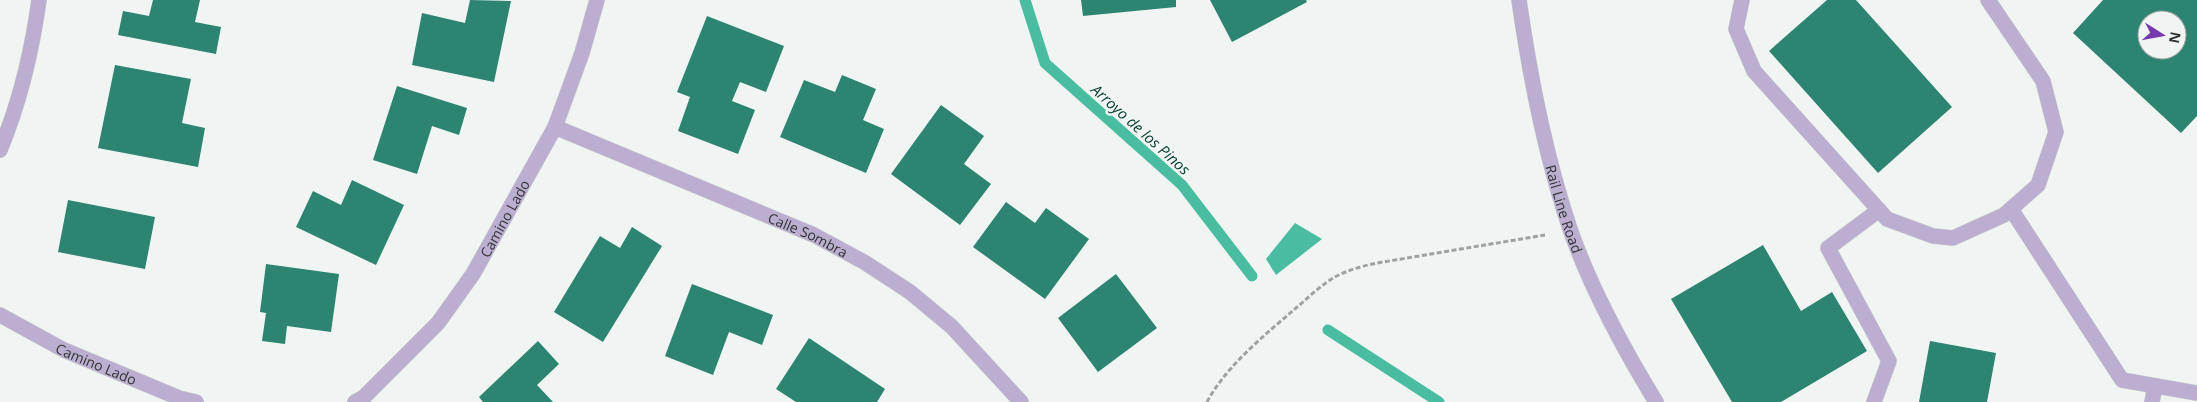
<svg xmlns="http://www.w3.org/2000/svg" width="2197" height="402" font-family="'Open Sans',sans-serif">
<style>
.water{fill:#4abda1}
.lines{fill:none;stroke-linecap:round;stroke-linejoin:round}
.stream{stroke:#4abda1;stroke-width:11}
.building{fill:#2d8470;fill-rule:evenodd}
.minor-casing{stroke:#ced2d0;stroke-width:16}
.path{stroke:#9ea2a0;stroke-width:3;stroke-dasharray:5 2.5;stroke-linecap:butt}
.minor{stroke:#bcaed0;stroke-width:15}
.labels{text-anchor:middle;dominant-baseline:central;stroke-width:5;stroke-linejoin:round;paint-order:stroke}
.street-label{font-size:14px;fill:#313332;stroke:#f0f5f3}
.water-label{font-size:15px;font-style:italic;fill:#053b2f;stroke:#f0f5f3}
</style>
<rect width="100%" height="100%" fill="#f0f5f3"/>
<path class="water" d="M1295,223L1322,239L1276,275L1266,259Z"/>
<g class="lines">
<path class="stream" d="M1025,0L1045,63L1182,185L1252,276
M1328,330L1439,402"/>
</g>
<path class="building" d="M153,0H200L195,22L221,27L216,54L118,35L123,11L149,16Z
M470,0L511,1L494,82L412,65L422,13L465,23Z
M1081,0H1176V7L1083,16Z
M1210,0H1306L1307,2L1232,42Z
M1827,0H1856L1952,107L1878,173L1769,51Z
M2103,0H2197V116L2181,133L2073,33ZM2147,20H2177V50H2147Z
M707,16L784,46L766,92L740,82L732,101L755,110L738,154L678,131L690,97L677,92Z
M115,65L191,79L182,123L205,128L198,167L98,148Z
M842,75L876,89L863,120L884,129L866,173L780,137L804,80L835,92Z
M397,86L467,108L459,135L432,126L417,174L373,160Z
M941,105L984,136L964,164L991,184L960,225L891,174Z
M352,180L404,205L376,265L296,227L313,191L341,205Z
M68,200L155,217L145,269L58,252Z
M1006,202L1035,223L1046,208L1089,239L1045,299L973,247Z
M632,227L662,246L603,342L554,312L600,236L620,248Z
M1763,245L1801,311L1832,292L1867,351L1781,402H1732L1671,299Z
M266,264L339,274L331,332L287,326L285,344L262,341L266,313L260,312Z
M1116,274L1157,328L1098,372L1058,318Z
M692,284L773,315L762,345L729,332L713,375L665,356Z
M809,338L885,389L877,402H796L776,389Z
M538,341L559,364L537,385L553,402H483L479,397Z
M1930,341L1996,353L1987,402H1919Z"/>
<g class="lines">
<defs>
<g id="minor">
<path id="s1" d="M1519,0C1530,78 1545,154 1570,229C1591,289 1623,348 1656,402"/>
<path d="M1742,0L1736,29L1754,71L1887,219L1933,236L1953,238L2004,215L2038,185L2056,132L2043,81L1988,0"/>
<path id="s2" d="M555,127L814,235L864,262L910,292L952,327L1021,402"/>
<path d="M0,150C20,102 32,51 39,0"/>
<path d="M2011,209L2122,380L2197,393"/>
<path id="s3" d="M0,315L64,350L179,398L196,402"/>
<path id="s4" d="M355,402L364,397L438,323L473,274L555,127L582,53L597,0"/>
<path d="M1874,402L1889,361L1828,248L1879,210"/>
<path d="M2152,402L2155,386"/>
</g>
</defs>
<use href="#minor" class="minor-casing"/>
<path class="path" d="M1207,402C1226,366 1266,334 1296,308C1309,297 1321,285 1335,277C1350,269 1366,265 1383,262L1545,235"/>
<use href="#minor" class="minor"/>
</g>
<g class="labels">
<g class="street-label">
<text stroke="none"><textPath href="#s1" startOffset="214">Rail Line Road</textPath></text>
<text stroke="none"><textPath href="#s4" startOffset="239">Camino Lado</textPath></text>
<text stroke="none"><textPath href="#s2" startOffset="275">Calle Sombra</textPath></text>
<text stroke="none"><textPath href="#s3" startOffset="108">Camino Lado</textPath></text>
</g>
<g class="water-label">
<text transform="translate(1141 129) rotate(42)">Arroyo de los Pinos</text>
</g>
</g>
<g transform="translate(2162 35) rotate(101)"><circle r="24" fill="#f0f5f3" stroke="#a4a7a6"/>
<path d="M0-4L9 19L0 12L-9 19Z" fill="#7639af"/>
<text y="-8" font-size="14" font-weight="bold" text-anchor="middle" fill="#313332">N</text>
</g>
</svg>
